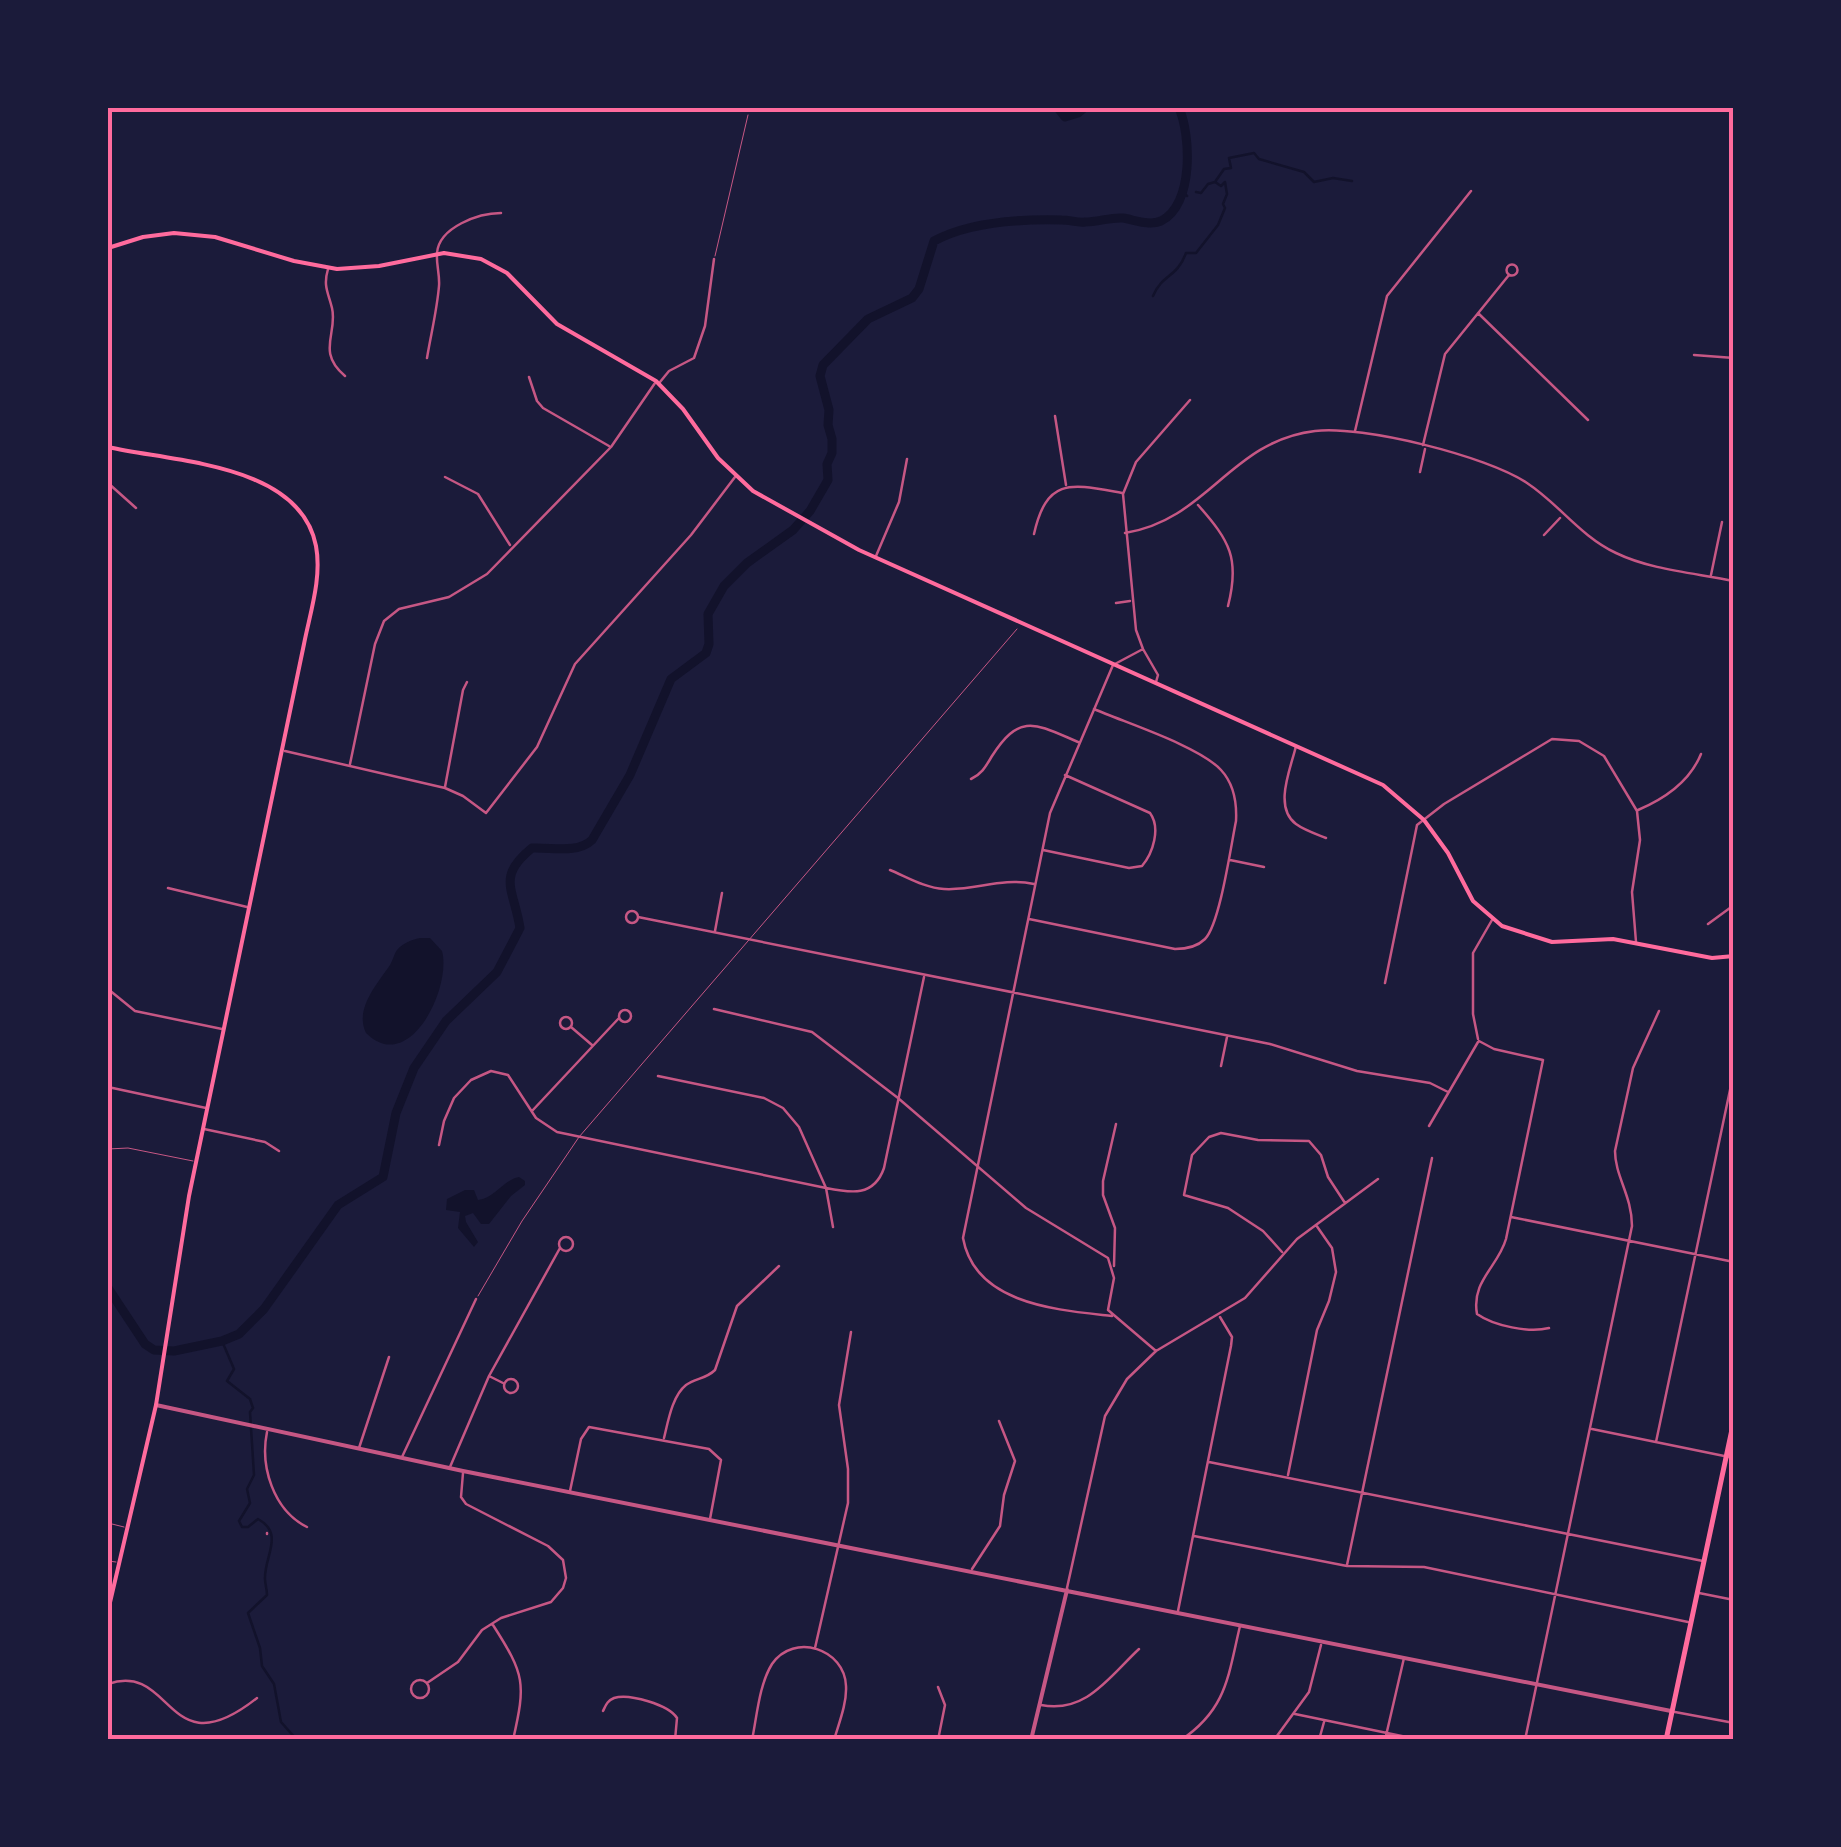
<svg xmlns="http://www.w3.org/2000/svg" width="1841" height="1847" font-family="'Fira Sans Condensed',sans-serif">
<style>
.water{fill:#12122b}
.lines{fill:none;stroke-linecap:round;stroke-linejoin:round}
.stream{stroke:#12122b;stroke-width:2.5}
.river{stroke:#12122b;stroke-width:9}
.service{stroke:#c65784;stroke-width:1}
.minor{stroke:#c65784;stroke-width:2.5}
.tertiary{stroke:#c65784;stroke-width:4}
.secondary{stroke:#ff6b9d;stroke-width:4}
.primary{stroke:#ff6b9d;stroke-width:5}
.neatline{fill:none;stroke:#ff6b9d;stroke-width:4}
</style>
<rect width="100%" height="100%" fill="#1b1b3a"/>
<path class="water" d="M420,938H430L442,951C452,988 409,1076 366,1033C354,1009 378,983 390,965C393,960 394,954 397,950C403,943 411,940 420,938Z
M519,1177L525,1181V1185L511,1196L489,1224H481L473,1213L465,1216L466,1222L478,1242L474,1247L458,1228L460,1212L446,1210L447,1199L465,1190H474L478,1200C495,1198 503,1180 519,1177Z"/>
<g class="lines">
<path class="stream" d="M1182,191L1187,196
M1196,192L1201,193L1208,184L1215,182L1224,169L1231,168L1229,158L1254,153L1259,159L1304,172L1314,182L1333,178L1352,181
M1153,296C1162,274 1177,278 1186,253H1196L1218,225L1225,208L1223,204L1227,194L1225,182L1221,186L1215,182
M222,1341L234,1369L227,1381L250,1399L253,1408L250,1412L254,1475L247,1489L250,1503L239,1521L242,1527H248L258,1519C285,1534 264,1556 265,1579C265,1584 267,1589 267,1595L248,1613L260,1648L262,1666L274,1684L281,1722L297,1740"/>
<path class="river" d="M1058,108L1065,117L1078,113L1084,108
M108,1288L145,1344L154,1350L174,1351L222,1341L239,1334L264,1309L338,1205L383,1177L396,1113L414,1068L446,1021L497,972L520,928C514,889 496,877 532,848C552,847 577,854 592,840L630,775L671,679L706,653L709,644L708,614L724,586L747,563L793,530L810,511L828,480L827,464L832,453V439L828,425L829,410L820,376L823,365L868,319L912,298L919,289L934,241C969,222 1023,219 1062,220C1070,220 1078,223 1085,222C1098,222 1111,217 1123,218C1135,220 1149,226 1161,221C1194,205 1191,135 1179,108"/>
<path class="service" d="M715,256L748,115
M108,1149L128,1148L193,1161
M478,1296L522,1221L579,1137L1017,629
M108,1523L124,1527
M108,1561L116,1562"/>
<path class="minor" d="M1506.5 270a5.5 5.5 0 1 1 11 0a5.5 5.5 0 1 1-11 0Z
M328,269C323,286 328,292 332,308C338,333 316,352 345,376
M1478,313L1588,420
M1694,355L1734,358
M427,358C431,334 437,310 439,286C440,275 436,264 437,253C439,227 479,213 501,213
M529,377L537,401L543,408L609,446
M660,382L669,371L694,358L705,326L714,259
M1055,416L1066,485
M1355,431L1387,296L1471,191
M1423,445L1445,354L1509,275
M108,463L111,449
M1420,472L1425,449
M445,477L478,494L510,545
M108,483L136,508
M1198,505C1230,541 1240,559 1228,606
M1125,533C1208,520 1230,441 1315,431C1362,425 1487,456 1527,483C1559,504 1580,536 1616,553C1651,570 1695,573 1734,581
M1034,534C1047,476 1072,484 1122,493
M1544,535L1560,518
M876,556L899,502L907,459
M1711,575L1722,522
M1116,603L1130,601
M1156,682L1158,675L1143,649L1136,630L1123,494L1136,462L1190,400
M1296,746C1291,768 1273,807 1296,824C1304,830 1316,834 1326,838
M285,751L445,788L463,796L486,813L537,747L575,664L691,535L735,477
M350,764L375,644L384,621L399,609L449,597L487,574L611,447L655,383
M971,779C982,774 986,766 992,756C1020,712 1036,724 1078,742
M445,787L463,690L467,682
M1638,810C1664,799 1690,781 1701,754
M1043,850L1129,868L1142,866C1153,853 1161,828 1150,813L1065,775
M1230,860L1264,867
M890,870C907,877 925,888 944,889C976,891 1000,877 1034,884
M168,888L247,907
M626 917a6 6 0 1 1 12 0a6 6 0 1 1-12 0Z
M638,917L1270,1044L1357,1071L1430,1083L1448,1092
M1029,919L1175,949C1186,949 1197,947 1205,939C1220,924 1231,845 1236,821C1237,802 1234,784 1221,770C1199,746 1126,723 1094,709
M1708,924L1734,905
M715,931L722,893
M1385,983L1417,825L1444,804L1552,739L1579,741L1604,756L1637,811L1640,840L1632,892L1636,942
M108,989L135,1011L222,1029
M714,1009L812,1032L898,1098L1026,1208L1108,1258L1114,1278L1108,1310L1156,1351
M619 1016a6 6 0 1 1 12 0a6 6 0 1 1-12 0Z
M560 1023a6 6 0 1 1 12 0a6 6 0 1 1-12 0Z
M571,1027L592,1045
M1478,1039L1473,1014V953L1492,920
M1479,1041L1494,1049L1543,1060L1506,1239C1498,1267 1471,1281 1477,1314C1494,1326 1529,1333 1549,1328
M1221,1066L1227,1037
M658,1076L764,1098L783,1108L799,1127L826,1188L833,1227
M108,1087L206,1108
M532,1111L619,1018
M1429,1126L1478,1042
M204,1129L265,1142L279,1151
M439,1145L444,1121L454,1098L471,1080L491,1071L508,1075L536,1118L557,1132L826,1188C851,1193 874,1197 884,1168L924,977
M1511,1217L1734,1262
M559 1244a7 7 0 1 1 14 0a7 7 0 1 1-14 0Z
M1282,1252L1263,1231L1228,1208L1184,1195L1192,1155L1209,1137L1221,1133L1258,1140L1309,1141L1321,1155L1328,1177L1345,1203
M1114,1266L1115,1228L1103,1195V1181L1116,1124
M1112,1316C1059,1310 975,1305 963,1238L1050,813L1113,665L1143,649
M489,1376L503,1383
M504 1386a7 7 0 1 1 14 0a7 7 0 1 1-14 0Z
M1592,1429L1734,1458
M267,1432C260,1466 273,1510 307,1527
M664,1438C668,1422 672,1396 686,1385C696,1378 706,1379 715,1370L737,1306L779,1266
M1656,1442L1734,1071
M359,1448L389,1357
M402,1457L476,1299
M1209,1462L1703,1561
M450,1467L489,1376L560,1248
M1288,1475L1317,1330L1329,1301L1336,1272L1332,1248L1316,1225
M570,1491L581,1439L589,1427L709,1449L721,1460L710,1519
M267,1534V1533
M1194,1536L1347,1566L1424,1567L1688,1622
M1347,1565L1432,1158
M972,1569L1000,1526L1004,1495L1015,1461L999,1421
M1067,1588L1105,1416L1127,1379L1156,1351L1245,1298L1297,1239L1378,1179
M1699,1593L1734,1600
M1178,1611L1231,1346L1232,1337L1220,1317
M493,1625C525,1675 526,1683 513,1740
M815,1648L848,1503V1469L839,1405L851,1332
M411 1689a9 9 0 1 1 18 0a9 9 0 1 1-18 0Z
M427,1683L458,1662L482,1630L501,1618L551,1602L563,1588L566,1578L563,1560L548,1546L466,1504L461,1497L463,1473
M108,1684C174,1661 166,1770 257,1698
M938,1687L945,1705L938,1740
M1041,1705C1086,1714 1109,1677 1139,1649
M603,1711C606,1705 607,1701 614,1698C629,1693 669,1705 677,1718L675,1740
M1675,1712L1734,1723
M1295,1714L1421,1740
M752,1740C757,1716 759,1685 772,1664C794,1632 845,1649 846,1686C847,1703 839,1723 834,1740
M1181,1740C1227,1709 1228,1676 1240,1626
M1274,1740L1309,1692L1321,1645
M1319,1740L1324,1722
M1385,1740L1404,1658
M1525,1740L1632,1226C1632,1196 1615,1176 1615,1151L1633,1068L1659,1011"/>
<path class="tertiary" d="M156,1405L463,1471L1671,1711
M1031,1740L1067,1590"/>
<path class="secondary" d="M108,248L143,237L174,233L215,237L294,261L337,269L379,266L444,253L481,259L507,273L557,324L656,381L683,409L718,458L753,491L859,550L1383,785L1424,820L1448,853L1473,901L1502,926L1552,942L1613,939L1712,958L1734,956
M108,447C173,462 300,463 316,546C322,578 310,613 304,644L189,1196L156,1405L108,1611"/>
<path class="primary" d="M1666,1740L1734,1420"/>
</g>
<rect width="1841" height="1847" fill="none" stroke="#1b1b3a" stroke-width="220"/>
<rect x="110" y="110" width="1621" height="1627" class="neatline"/>
</svg>
